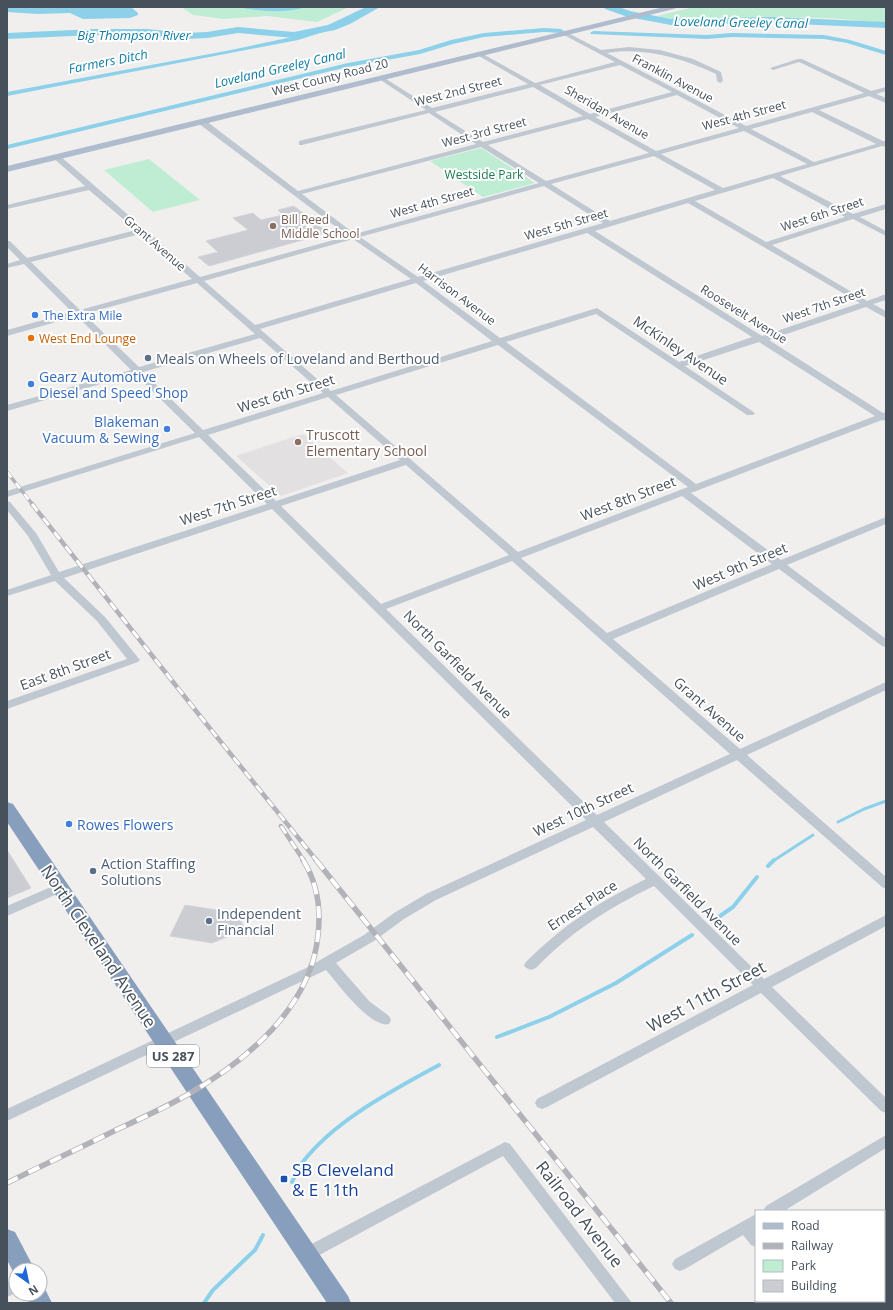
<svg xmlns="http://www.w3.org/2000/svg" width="893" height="1310" font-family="'Open Sans',sans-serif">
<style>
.education{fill:#e2e0e0}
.green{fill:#beedd3}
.water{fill:#8cd1e9}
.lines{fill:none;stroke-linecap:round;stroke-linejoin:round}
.stream-far1{stroke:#8cd1e9;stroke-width:3}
.stream{stroke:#8cd1e9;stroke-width:4}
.canal{fill:#8cd1e9;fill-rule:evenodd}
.river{fill:#8cd1e9;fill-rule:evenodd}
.building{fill:#cbcdd3;stroke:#d3d4da}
.minor{fill:#bfc8d0;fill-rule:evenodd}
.major{fill:#afbccd;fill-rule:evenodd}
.highway{fill:#879ebc;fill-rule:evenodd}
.rail-far2-casing{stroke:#b1b3b9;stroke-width:3.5}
.rail-far1-casing{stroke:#b1b3b9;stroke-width:4.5}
.rail-casing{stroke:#b1b3b9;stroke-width:5.5}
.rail-far2{stroke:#fff;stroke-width:2.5;stroke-dasharray:7;stroke-linecap:butt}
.rail-far1{stroke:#fff;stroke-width:3;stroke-dasharray:9;stroke-linecap:butt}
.rail{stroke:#fff;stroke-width:4;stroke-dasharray:12;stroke-linecap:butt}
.education-dot{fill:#8d6e63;stroke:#fff;stroke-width:1.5}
.shop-dot{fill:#3f7fe0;stroke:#fff;stroke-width:1.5}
.food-dot{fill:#e8710a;stroke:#fff;stroke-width:1.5}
.service-dot{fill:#5c6f8a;stroke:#fff;stroke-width:1.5}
.transit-dot{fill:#1a4fb4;stroke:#fff;stroke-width:1.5}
.labels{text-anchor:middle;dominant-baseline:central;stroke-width:4;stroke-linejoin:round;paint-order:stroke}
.far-street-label{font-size:12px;fill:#47515b;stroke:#fff}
.far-park-label{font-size:12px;fill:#1a7b4f;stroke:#fff}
.far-education-label{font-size:12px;fill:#785e54;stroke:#fff;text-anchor:start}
.far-shop-label{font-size:12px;fill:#366cbe;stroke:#fff;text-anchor:start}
.far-food-label{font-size:12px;fill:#c56008;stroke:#fff;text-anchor:start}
.far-water-label{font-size:13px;font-style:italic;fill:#107ea5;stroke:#fff}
.shield{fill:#fff;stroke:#7e858c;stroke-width:1}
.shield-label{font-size:13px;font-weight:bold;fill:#47515b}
.street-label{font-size:14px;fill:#47515b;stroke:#fff}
.service-label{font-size:14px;fill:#4e5e75;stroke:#fff;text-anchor:start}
.shop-label{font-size:14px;fill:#366cbe;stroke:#fff;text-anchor:start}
.education-label{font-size:14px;fill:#785e54;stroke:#fff;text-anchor:start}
.near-street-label{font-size:17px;fill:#47515b;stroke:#fff}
.near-transit-label{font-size:17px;fill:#164399;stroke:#fff;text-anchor:start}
</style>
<rect width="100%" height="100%" fill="#f1efee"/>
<path class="education" d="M303,434L348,473L281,496L236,456Z"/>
<path class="green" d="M181,7H349L317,22L267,16L224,19L193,15Z
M694,7H886V23C853,20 818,16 785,18C743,21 698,26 657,16Z
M481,148L535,183L483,197L430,161Z
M149,159L200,200L153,212L104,170Z"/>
<path class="water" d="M7,7H131L138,13V15L130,18L83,19L70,13L37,14L7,12Z
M238,7H308C284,13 262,12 238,7Z"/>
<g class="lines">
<path class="stream-far1" d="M838,822L864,809L886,801
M773,861L813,835"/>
<path class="stream" d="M768,866L774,860
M720,916L733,907L757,877
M497,1037L549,1017L616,983L692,935
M292,1182C295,1176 298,1169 302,1163C335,1120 392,1091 439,1065
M204,1303L213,1290L255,1250L263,1235"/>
<path class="canal" d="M331,26L334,28L333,29L298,40L7,96V92L231,50L297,36Z
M544,28L561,29L564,31L561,33L544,32L484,37L453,44L420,54L348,67L7,149V145L348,63L419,50L451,40L484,33Z
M593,31L707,35L732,33L824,35L850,40L886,51V55L847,43L824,39L732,37L707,39L591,34L590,33Z"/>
<path class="river" d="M366,7H380L350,24L335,30L294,38L238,33L207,38L185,39L147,35H95L7,39V33L95,29H147L185,33L207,32L238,27L294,32L328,25Z
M604,7H619L630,11L671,19L772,17L886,22V28L772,23L671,25L628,17L605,9Z"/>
</g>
<path class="building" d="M294,206L328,233L209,266L198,257L218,252L206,241L248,230L233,218L253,213L261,220L283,215L278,210Z
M7,850L31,888L7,898Z
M185,905L235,913L246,929L212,943L170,936Z"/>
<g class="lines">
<path class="minor" d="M566,32L601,50L629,47L660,50L693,59L721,72L723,81L720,83L717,81L716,74C682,58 644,47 607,53L746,126L864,93L799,62L773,70L770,68L798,59H802L871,91L886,87V91L876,94L886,98V103L869,96L819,110L883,141H886V147L882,146L780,176L853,214L886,204V209L860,217L886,231V236L853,219L772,245L867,301L886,294V300L873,304L886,311V318L866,307L769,340L883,413L886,412V421L882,420L691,493L781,560L886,517V524L787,565L886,639V647L882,646L779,569L613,639L740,749L886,682V690L747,755L886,877V889L882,887L737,760L604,822L764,979L886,915V926L772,987L886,1098V1113L881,1111L761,993L547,1107L542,1109L537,1107L535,1103L537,1099L753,985L654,886C607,909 572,931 536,968L531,970L526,968L524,965L526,962C564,924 599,902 646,879L593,827L436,900L404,919L374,941L336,963L369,1001L389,1016L391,1020L389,1024C371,1029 337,983 326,970L7,1121V1109L306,968L364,935L394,913L426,894L586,820L272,509L64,578L105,617L140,660L138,662L7,709V701L127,659L97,621L55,581L7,596V590L51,575L28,536L7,510V501L10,502L36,533L59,572L267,504L199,437L7,497V491L195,433L135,374L7,411V405L131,370L77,316L7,336V330L72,312L24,264L7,268V264L20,260L7,247V241H10L27,258L136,230L89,190L7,209V205L85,186L52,157L56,155H59L200,277L348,236L199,124V120H205L298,191L476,144L429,113L302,145H299V141L426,110L379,79V77H383L432,108L528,84L477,55V53H481L535,83L615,62L564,35V33ZM620,65L672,92L590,114L540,85ZM533,87L583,116L483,142L435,112ZM677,95L739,128L656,151L595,117ZM812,112L876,144L814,162L751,129ZM588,119L649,153L546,181L488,145ZM744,131L807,164L723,188L661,154ZM481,147L539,183L355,234L302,194ZM654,156L715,190L610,221L551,184ZM773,178L845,217L766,242L695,201ZM544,186L603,223L418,277L360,237ZM688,203L860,303L762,336L595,231ZM587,233L752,337L679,362L597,308L500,338L423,281ZM140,234L192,279L80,310L31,262ZM353,239L411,279L255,325L204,281ZM197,283L255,334L139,367L84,314ZM416,283L492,341L331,391L260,329ZM596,314L747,415H753L755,413L685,366L759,342L875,416L696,484L506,342ZM260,338L323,393L203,430L143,372ZM498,345L688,487L518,552L336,395ZM328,397L400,460L276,501L208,435ZM406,465L509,555L381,604L281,506ZM682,496L772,564L607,633L521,558ZM512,561L730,754L597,815L386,609Z
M60,883L64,885L66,888L64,891L7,916V906Z
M886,1135V1148L784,1211H763L766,1206Z
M505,1142L510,1144L632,1303H615L503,1156L312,1259L307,1261L302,1259L299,1254L302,1249Z
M756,1214V1247L751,1245L743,1235L685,1269L680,1271L675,1269L672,1264L675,1259Z
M16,1278V1293L7,1297V1282Z
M803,1301H820L821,1303H804Z"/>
<path class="major" d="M664,7H678L674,9L7,172V166Z"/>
<path class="highway" d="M7,802L13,804L348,1296L351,1303H327L7,822Z
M7,1229L15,1232L35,1270H16V1277L7,1260Z
M40,1285L44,1287L52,1303H29L25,1294H40Z"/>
<defs>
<path id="rail-far2" d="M7,472L33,505"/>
<path id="rail-far1" d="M32,504L204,721L317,861
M281,826L304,861"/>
<path id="rail" d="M316,860L671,1303
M7,1183C43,1165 80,1148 116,1130C140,1119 164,1108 187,1095C246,1061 311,1008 318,935C321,909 317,882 303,860"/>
</defs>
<use href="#rail-far2" class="rail-far2-casing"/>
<use href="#rail-far1" class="rail-far1-casing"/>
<use href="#rail" class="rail-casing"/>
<use href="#rail-far2" class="rail-far2"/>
<use href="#rail-far1" class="rail-far1"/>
<use href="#rail" class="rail"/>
</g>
<g class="education-dot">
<circle cx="273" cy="226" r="4"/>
<circle cx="298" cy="442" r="4"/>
</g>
<g class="shop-dot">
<circle cx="35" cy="315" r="4"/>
<circle cx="31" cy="384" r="4"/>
<circle cx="167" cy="429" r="4"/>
<circle cx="69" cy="824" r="4"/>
</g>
<circle class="food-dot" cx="31" cy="338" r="4"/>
<g class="service-dot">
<circle cx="148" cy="358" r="4"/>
<circle cx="93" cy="871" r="4"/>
<circle cx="209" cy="921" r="4"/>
</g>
<rect class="transit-dot" x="280" y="1175" width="8" height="8" rx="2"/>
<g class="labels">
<g class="far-street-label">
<text transform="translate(330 77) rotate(-14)">West County Road 20</text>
<text transform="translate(673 78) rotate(28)">Franklin Avenue</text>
<text transform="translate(458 91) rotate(-14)">West 2nd Street</text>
<text transform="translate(607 112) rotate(30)">Sheridan Avenue</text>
<text transform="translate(744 115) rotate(-15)">West 4th Street</text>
<text transform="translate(484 132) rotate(-15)">West 3rd Street</text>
<text transform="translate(432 202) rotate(-16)">West 4th Street</text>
<text transform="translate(822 214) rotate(-18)">West 6th Street</text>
<text transform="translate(566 224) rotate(-16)">West 5th Street</text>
<text transform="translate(155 243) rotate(41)">Grant Avenue</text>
<text transform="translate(457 294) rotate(37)">Harrison Avenue</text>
<text transform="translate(824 305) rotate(-19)">West 7th Street</text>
<text transform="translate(744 314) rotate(32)">Roosevelt Avenue</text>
</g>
<g class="far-park-label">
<text x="484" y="174">Westside Park</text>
</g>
<g class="far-education-label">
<text x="281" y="219">Bill Reed<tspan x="281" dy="14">Middle School</tspan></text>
</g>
<g class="far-shop-label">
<text x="43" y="315">The Extra Mile</text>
</g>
<g class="far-food-label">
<text x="39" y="338">West End Lounge</text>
</g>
<g class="far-water-label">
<text transform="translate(741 22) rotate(1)">Loveland Greeley Canal</text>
<text x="134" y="35">Big Thompson River</text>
<text transform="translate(108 61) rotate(-11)">Farmers Ditch</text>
<text transform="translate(280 68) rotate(-13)">Loveland Greeley Canal</text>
</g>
<rect class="shield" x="147" y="1045" width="52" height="22" rx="3"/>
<g class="shield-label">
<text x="173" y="1056">US 287</text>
</g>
<g class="street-label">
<text transform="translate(681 350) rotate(34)">McKinley Avenue</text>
<text transform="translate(286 393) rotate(-17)">West 6th Street</text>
<text transform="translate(628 498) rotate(-21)">West 8th Street</text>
<text transform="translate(228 505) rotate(-18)">West 7th Street</text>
<text transform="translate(740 566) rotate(-23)">West 9th Street</text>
<text transform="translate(458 664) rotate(45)">North Garfield Avenue</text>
<text transform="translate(65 669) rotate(-20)">East 8th Street</text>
<text transform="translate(710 709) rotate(41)">Grant Avenue</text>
<text transform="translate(583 809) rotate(-25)">West 10th Street</text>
<text transform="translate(688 891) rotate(45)">North Garfield Avenue</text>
<text transform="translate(582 905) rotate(-33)">Ernest Place</text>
</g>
<g class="service-label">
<text x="156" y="358">Meals on Wheels of Loveland and Berthoud</text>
<text x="101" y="863">Action Staffing<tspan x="101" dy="16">Solutions</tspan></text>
<text x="217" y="913">Independent<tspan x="217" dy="16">Financial</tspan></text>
</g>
<g class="shop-label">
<text x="39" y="376">Gearz Automotive<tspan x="39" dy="16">Diesel and Speed Shop</tspan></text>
<text x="159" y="421" text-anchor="end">Blakeman<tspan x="159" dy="16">Vacuum &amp; Sewing</tspan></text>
<text x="77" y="824">Rowes Flowers</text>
</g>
<g class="education-label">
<text x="306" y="434">Truscott<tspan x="306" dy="16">Elementary School</tspan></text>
</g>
<g class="near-street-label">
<text transform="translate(99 946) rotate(56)">North Cleveland Avenue</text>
<text transform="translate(706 996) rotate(-28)">West 11th Street</text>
<text transform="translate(580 1214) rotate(52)">Railroad Avenue</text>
</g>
<g class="near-transit-label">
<text x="292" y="1169">SB Cleveland<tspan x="292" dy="20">&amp; E 11th</tspan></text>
</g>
</g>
<rect width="893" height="1310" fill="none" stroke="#47515b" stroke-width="16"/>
<rect x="755" y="1210" width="130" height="92" fill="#ffffff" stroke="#b5b9bd"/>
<rect x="763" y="1223" width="20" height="6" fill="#afbccd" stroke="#b5b9bd"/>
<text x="791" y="1230" font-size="12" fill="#47515b">Road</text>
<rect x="763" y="1243" width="20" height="6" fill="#b1b3b9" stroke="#b5b9bd"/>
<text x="791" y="1250" font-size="12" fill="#47515b">Railway</text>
<rect x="763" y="1260" width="20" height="12" fill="#beedd3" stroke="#b5b9bd"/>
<text x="791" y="1270" font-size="12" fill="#47515b">Park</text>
<rect x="763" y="1280" width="20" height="12" fill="#cbcdd3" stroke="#b5b9bd"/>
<text x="791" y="1290" font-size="12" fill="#47515b">Building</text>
<g transform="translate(28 1282) rotate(147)"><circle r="19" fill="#ffffff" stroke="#b5b9bd"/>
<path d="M0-3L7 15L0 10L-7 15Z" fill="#1e67db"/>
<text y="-6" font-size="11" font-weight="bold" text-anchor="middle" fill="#47515b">N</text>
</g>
</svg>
